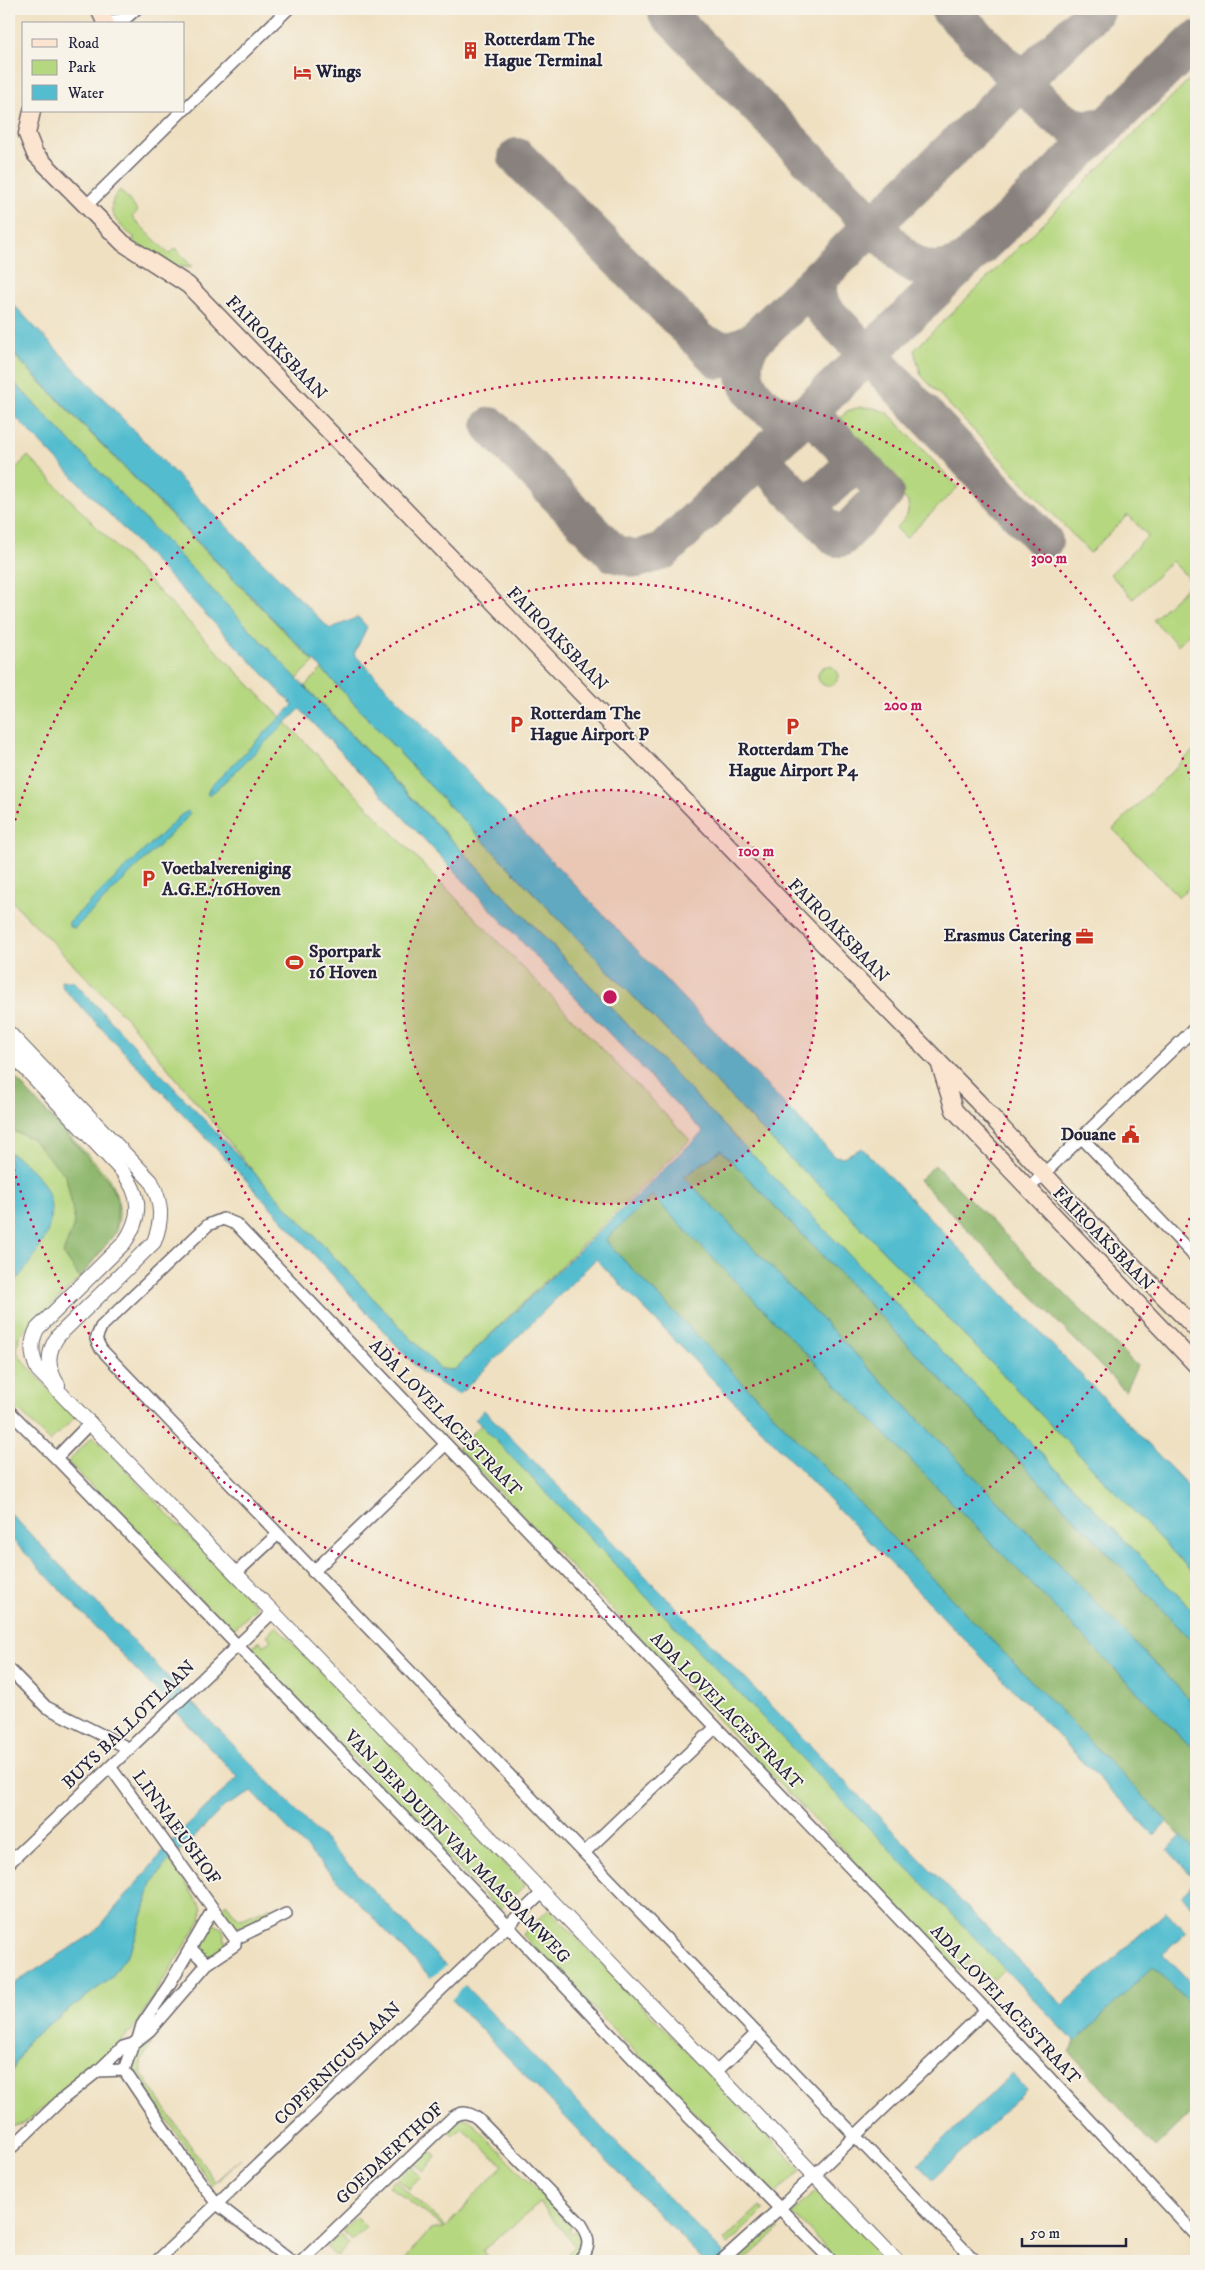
<svg xmlns="http://www.w3.org/2000/svg" width="1205" height="2270" font-family="'IM FELL DW Pica',serif">
<style>
.green{fill:#b5d77f;stroke:#6c7c5d}
.forest{fill:#90b86e;stroke:#596d54}
.water{fill:#53bdcf;stroke:#3a7085}
.pier{fill:#efe0c1}
.lines{fill:none;stroke-linecap:round;stroke-linejoin:round}
.taxiway{stroke:#88817e;stroke-width:38}
.minor-casing{stroke:#6a646a;stroke-width:14}
.tertiary-casing{stroke:#6a646a;stroke-width:16}
.secondary-casing{stroke:#6a646a;stroke-width:19}
.minor{stroke:#fff;stroke-width:11}
.tertiary{stroke:#fff;stroke-width:14}
.secondary{stroke:#fce5d0;stroke-width:16}
.ring{fill:none;stroke:#c2185b;stroke-width:2.5;stroke-dasharray:2.5 5}
.labels{text-anchor:middle;dominant-baseline:central;stroke-width:4;stroke-linejoin:round;paint-order:stroke}
.poi-label{font-size:18px;font-weight:bold;fill:#22223b;stroke:#f7f3e8;text-anchor:start}
.street-label{font-size:18px;fill:#22223b;stroke:#f7f3e8}
.centre{fill:#c2185b;stroke:#f7f3e8;stroke-width:2.5}
.ring-label{font-size:15px;text-anchor:middle;font-weight:bold;fill:#c2185b;stroke:#f7f3e8;stroke-width:4;stroke-linejoin:round;paint-order:stroke}
</style>
<rect width="100%" height="100%" fill="#f7f3e8"/>
<filter id="ink" filterUnits="userSpaceOnUse"><feTurbulence type="fractalNoise" baseFrequency=".02" numOctaves="2"/><feDisplacementMap in="SourceGraphic" scale="10" xChannelSelector="R" yChannelSelector="G"/><feConvolveMatrix kernelMatrix="1 2 1 2 8 2 1 2 1" color-interpolation-filters="sRGB"/></filter>
<filter id="wash" filterUnits="userSpaceOnUse"><feTurbulence type="fractalNoise" baseFrequency=".0096" numOctaves="4" result="noise"/><feDisplacementMap in="SourceGraphic" scale="20" xChannelSelector="R" yChannelSelector="G"/><feGaussianBlur stdDeviation="1.12" result="paint"/><feColorMatrix in="noise" values="0 0 0 0 0 0 0 0 0 0 0 0 0 0 0 0 0 1.4 0 .05"/><feComposite in="paint" operator="in"/></filter>
<g filter="url(#wash)">
<rect width="100%" height="100%" fill="#efe0c1"/>
<path class="green" d="M1196,73V626L1178,645L1153,620L1192,582L1172,561L1133,599L1110,574L1148,536L1128,515L1090,553L921,375L914,350Z
M120,190L138,211L132,217L169,254L175,248L192,267C169,269 150,252 132,240L135,238C118,225 101,209 120,190Z
M13,354L314,662L297,679L9,377V357Z
M860,407L874,408L888,413L958,487L906,538L896,528C905,519 910,515 908,502L834,425L847,411Z
M28,456L690,1140L454,1370L440,1369L253,1171L128,1020L9,898V475Z
M818 676a10 10 0 1 1 20 0a10 10 0 1 1-20 0Z
M322,669L436,792L793,1162L823,1188L1196,1576V1614L710,1111L305,686Z
M1196,748V880L1179,897L1113,829Z
M9,1073L107,1175C135,1226 111,1239 76,1274L80,1278L19,1336L17,1352L23,1361L75,1417L50,1442L20,1411L9,1422Z
M481,1425L1005,1968L993,1980L973,1960L960,1971L457,1448Z
M93,1436L257,1607L231,1632L68,1462Z
M276,1626L525,1885L499,1910L249,1651L260,1641L264,1646L271,1640L267,1635Z
M170,1860L202,1908L201,1920L131,2032L59,2096L22,2124L9,2127V2077L27,2041L111,1978L133,1946L152,1884L164,1866Z
M226,1903L237,1917L242,1919L270,1907L271,1913L242,1928L233,1925L221,1908Z
M549,1909L801,2170L774,2195L522,1935Z
M214,1924L223,1929L226,1945L224,1949L207,1957L200,1949L198,1944L210,1925Z
M146,2044H152L141,2061L142,2074L215,2182L241,2158L212,2186L133,2069C131,2057 139,2052 146,2044Z
M458,2119H469L572,2227L570,2231L573,2234L576,2231L585,2241V2245L574,2260L568,2253L575,2246L540,2203L483,2250L492,2261H404L430,2230L444,2228L389,2186L394,2180L446,2227L503,2165L462,2128L454,2135L448,2129Z
M428,2148L436,2157L424,2171L413,2163Z
M411,2165L421,2177L409,2189L397,2179Z
M819,2188L888,2261H839L792,2213Z
M760,2206L764,2210L728,2244L724,2240Z
M356,2217L366,2227L353,2240L342,2231Z
M776,2224L780,2228L744,2261L741,2258Z
M340,2234L349,2244L337,2257L326,2247Z"/>
<path class="forest" d="M9,1071L107,1179L118,1200L116,1232L80,1278L63,1253L75,1222L66,1176L31,1138L9,1130Z
M721,1150L1196,1645V1706L684,1177Z
M935,1165L1137,1366L1125,1391L919,1180Z
M652,1195L1196,1752V1852L609,1245L606,1239Z
M1153,1966L1196,2010V2108L1155,2148L1070,2052L1075,2042Z"/>
<path class="water" d="M9,300L207,507L330,629L358,617L367,627L354,654L834,1156L843,1157L862,1148L1196,1494V1576L823,1188L793,1162L436,792L322,669L9,349Z
M9,377L710,1111L1196,1614V1645L721,1150L684,1177L1196,1706V1752L652,1196L606,1239L609,1245L1167,1821L1154,1835L596,1259L459,1395L420,1371L245,1179L63,988L61,981H73L440,1369L454,1370L703,1132L300,709L215,791L208,795L207,794L211,786L293,705L9,410Z
M188,811L190,813L184,821L75,928L69,927V922L181,815Z
M9,1152C53,1180 65,1213 33,1258C26,1268 18,1279 9,1288Z
M484,1410L1062,2005L1166,1911L1186,1933L1163,1954L1196,1988V2010L1153,1966L1075,2042L475,1419Z
M9,1512L730,2261H704L252,1792L225,1806L164,1866L152,1884L133,1946L111,1978L27,2041L9,2077V1987L94,1933L180,1832L238,1777L9,1536Z
M1181,1836L1196,1852V1911L1182,1896L1196,1880L1168,1850Z
M1012,2074L1026,2090L933,2179L918,2164Z"/>
<path class="pier" d="M447,1965L466,1984L450,2001L429,1979Z"/>
<g class="lines">
<path class="taxiway" d="M949,9L1056,116C1076,130 1084,130 1108,125
M667,13L903,256C925,274 940,273 964,262
M517,157L719,360
M820,276C817,290 817,298 824,310L886,373L1044,541
M753,341C750,346 746,353 745,359C739,384 761,409 784,415C793,418 803,413 812,415L884,490L885,493L841,538H837L765,464L757,462
M701,342C723,352 731,352 753,341L1097,9
M491,426L613,553L637,559L663,551L1196,40
M807,507L853,465V458"/>
</g>
</g>
<g filter="url(#ink)">
<g class="lines">
<defs>
<path id="minor" d="M106,22L125,19L136,9
M184,110L288,9
M86,206L182,111
M1081,1137L1196,1258
M1028,1189L1196,1027
M9,1411L56,1458L91,1422
M56,1458L447,1862L679,2107L832,2261
M313,1572L446,1444
M236,1573L278,1534
M9,1669L46,1707L130,1749
M585,1852L716,1727
M9,1863L273,1612
M235,1939L286,1914
M190,1948L207,1964
M138,2039L142,2025L169,1985L213,1909
M124,2070L192,2171L217,2204L291,2261
M98,2071L123,2047L133,2044
M716,2072L757,2033
M9,2150L60,2101L98,2071L124,2070L133,2044L150,2030L207,1964L235,1945V1939L111,1768
M157,2261L543,1892
M302,2261L453,2117C463,2111 469,2112 478,2119L581,2224C590,2238 591,2249 579,2261
M721,2261L780,2208L986,2010
M975,2261C684,1957 392,1653 101,1349L96,1339L101,1327L208,1225L223,1219L236,1224L986,2010L1196,2235"/>
<path id="tertiary" d="M9,1033L151,1181C162,1203 163,1219 154,1242L58,1336C46,1353 47,1368 58,1385
M9,1051L122,1171C142,1196 142,1217 124,1243L37,1329C30,1343 31,1356 38,1370L273,1612L897,2261"/>
<path id="secondary" d="M99,9L106,24
M32,111L27,134L35,154L123,243L188,285L797,917L977,1101L1073,1205L1196,1329
M940,1065L954,1110L1196,1365"/>
</defs>
<use href="#minor" class="minor-casing"/>
<use href="#tertiary" class="tertiary-casing"/>
<use href="#secondary" class="secondary-casing"/>
<use href="#minor" class="minor"/>
<use href="#tertiary" class="tertiary"/>
<use href="#secondary" class="secondary"/>
</g>
</g>
<circle cx="610" cy="997" r="207" fill="#c2185b" fill-opacity=".12"/>
<g class="ring">
<circle cx="610" cy="997" r="207"/>
<circle cx="610" cy="997" r="414"/>
<path d="M1195 1204A621 621 0 0 1 9 1152M9 842A621 621 0 0 1 1195 790"/>
</g>
<defs>
<symbol id="building-bare" viewBox="-9 -9 18 18"><path d="M-4-6H4V6H1V3H-1V6H-4ZM-2.5-4.3h1.7v1.8h-1.7ZM.8-4.3h1.7v1.8H.8ZM-2.5-1h1.7V.8h-1.7ZM.8-1h1.7V.8H.8Z" fill="#c8321e" stroke="#f7f3e8" stroke-width="2.5" paint-order="stroke"/></symbol>
<symbol id="hotel-bare" viewBox="-9 -9 18 18"><path d="M-6-4.5h1.5V1H6V5H4.5V3h-9V5H-6ZM-4 0a1.8 1.8 0 1 1 3.6 0ZM.5 0V-2.5h3Q6-2.5 6 0Z" fill="#c8321e" stroke="#f7f3e8" stroke-width="2.5" paint-order="stroke"/></symbol>
<symbol id="parking-bare" viewBox="-9 -9 18 18"><path d="M-3.5-5.5H1a3.5 3.5 0 0 1 0 7H-1V5.5H-3.5ZM-1-3.4V-.6H.8a1.4 1.4 0 0 0 0-2.8Z" fill="#c8321e" stroke="#f7f3e8" stroke-width="2.5" paint-order="stroke"/></symbol>
<symbol id="office-bare" viewBox="-9 -9 18 18"><path d="M-6-3h4V-5.5h4V-3h4V5H-6ZM-1-4.5V-3h2v-1.5ZM-6 0V1H6V0Z" fill="#c8321e" stroke="#f7f3e8" stroke-width="2.5" paint-order="stroke"/></symbol>
<symbol id="stadium-bare" viewBox="-9 -9 18 18"><path d="M0-5a6.5 5 0 1 0 0 10a6.5 5 0 1 0 0-10ZM-3.5-1.8h7v3.6h-7Z" fill="#c8321e" stroke="#f7f3e8" stroke-width="2.5" paint-order="stroke"/></symbol>
<symbol id="civic-bare" viewBox="-9 -9 18 18"><path d="M-.6-6.5H3V-4.5H.6V-3L4-1V1h2V6H-6V1h2V-1L-.6-3ZM-1.2 2.5V6h2.4V2.5Z" fill="#c8321e" stroke="#f7f3e8" stroke-width="2.5" paint-order="stroke"/></symbol>
</defs>
<g fill-rule="evenodd">
<use href="#building-bare" x="458" y="38" width="25" height="25"/>
<use href="#hotel-bare" x="290" y="60" width="25" height="25"/>
<use href="#parking-bare" x="504" y="712" width="25" height="25"/>
<use href="#parking-bare" x="780" y="714" width="25" height="25"/>
<use href="#parking-bare" x="136" y="866" width="25" height="25"/>
<use href="#office-bare" x="1072" y="924" width="25" height="25"/>
<use href="#stadium-bare" x="282" y="950" width="25" height="25"/>
<use href="#civic-bare" x="1118" y="1122" width="25" height="25"/>
</g>
<g class="labels">
<g class="poi-label">
<text x="484" y="40">Rotterdam The<tspan x="484" dy="21">Hague Terminal</tspan></text>
<text x="316" y="72">Wings</text>
<text x="530" y="714">Rotterdam The<tspan x="530" dy="21">Hague Airport P</tspan></text>
<text x="793" y="750" text-anchor="middle">Rotterdam The<tspan x="793" dy="21">Hague Airport P4</tspan></text>
<text x="162" y="869">Voetbalvereniging<tspan x="162" dy="21">A.G.E./16Hoven</tspan></text>
<text x="1071" y="936" text-anchor="end">Erasmus Catering</text>
<text x="309" y="952">Sportpark<tspan x="309" dy="21">16 Hoven</tspan></text>
<text x="1116" y="1135" text-anchor="end">Douane</text>
</g>
<g class="street-label">
<text transform="translate(276 348) rotate(46)">FAIROAKSBAAN</text>
<text transform="translate(557 639) rotate(46)">FAIROAKSBAAN</text>
<text transform="translate(838 931) rotate(46)">FAIROAKSBAAN</text>
<text transform="translate(1103 1239) rotate(46)">FAIROAKSBAAN</text>
<text transform="translate(445 1418) rotate(46)">ADA LOVELACESTRAAT</text>
<text transform="translate(726 1711) rotate(46)">ADA LOVELACESTRAAT</text>
<text transform="translate(129 1725) rotate(-44)">BUYS BALLOTLAAN</text>
<text transform="translate(176 1828) rotate(54)">LINNAEUSHOF</text>
<text transform="translate(457 1847) rotate(46)">VAN DER DUIJN VAN MAASDAMWEG</text>
<text transform="translate(1005 2005) rotate(47)">ADA LOVELACESTRAAT</text>
<text transform="translate(338 2064) rotate(-44)">COPERNICUSLAAN</text>
<text transform="translate(390 2154) rotate(-43)">GOEDAERTHOF</text>
</g>
</g>
<circle cx="610" cy="997" r="8" class="centre"/>
<g class="ring-label">
<text x="1049" y="563">300 m</text>
<text x="903" y="710">200 m</text>
<text x="756" y="856">100 m</text>
</g>
<rect width="1205" height="2270" fill="none" stroke="#f7f3e8" stroke-width="30"/>
<rect x="22" y="22" width="162" height="90" fill="#f7f3e8" stroke="#a29fa3"/>
<rect x="32" y="39" width="25" height="8" fill="#fce5d0" stroke="#a29fa3"/>
<text x="68" y="48" font-size="15" fill="#22223b">Road</text>
<rect x="32" y="60" width="25" height="15" fill="#b5d77f" stroke="#a29fa3"/>
<text x="68" y="72" font-size="15" fill="#22223b">Park</text>
<rect x="32" y="85" width="25" height="15" fill="#53bdcf" stroke="#a29fa3"/>
<text x="68" y="98" font-size="15" fill="#22223b">Water</text>
<path d="M1022 2238v8h104v-8" fill="none" stroke="#22223b" stroke-width="2.5"/>
<text x="1030" y="2238" font-size="15" fill="#22223b" stroke="#f7f3e8" stroke-width="4" paint-order="stroke">50 m</text>
</svg>
